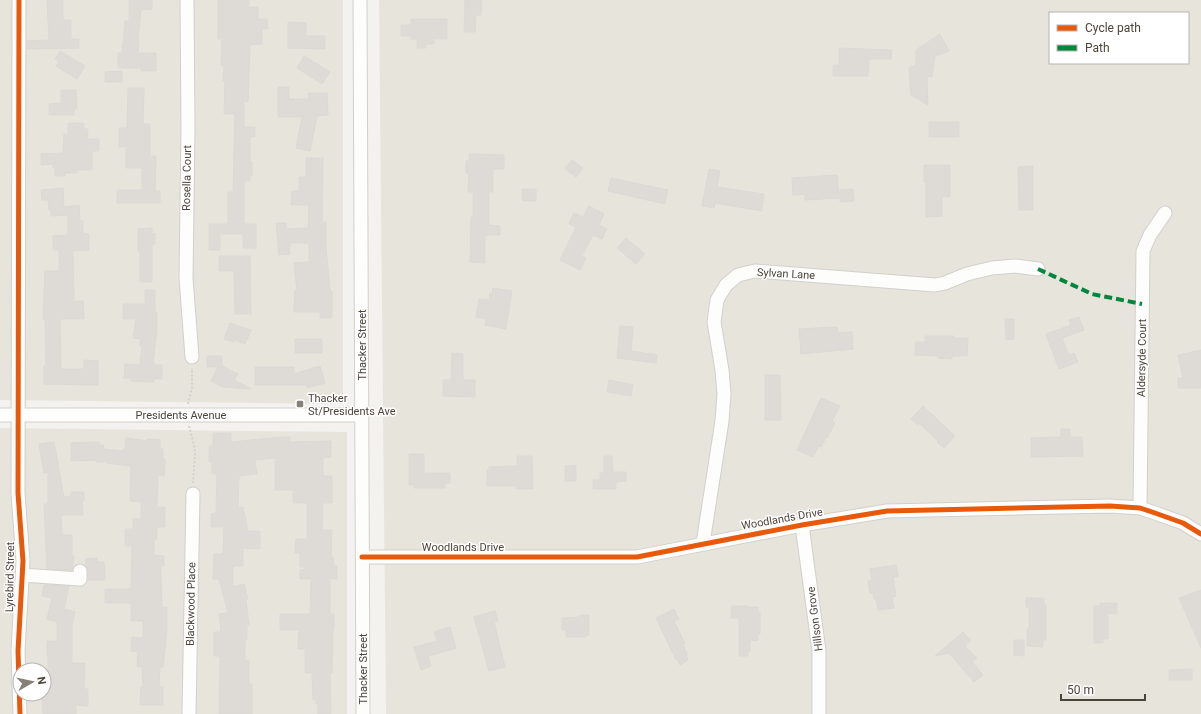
<svg xmlns="http://www.w3.org/2000/svg" width="1201" height="714" font-family="Roboto,sans-serif">
<style>
.residential{fill:#e7e4dc;fill-rule:evenodd}
.building{fill:#dedbd6;stroke:#dcd9d4}
.lines{fill:none;stroke-linecap:round;stroke-linejoin:round}
.minor-casing{stroke:#d2d0cb;stroke-width:15}
.path{stroke:#d3d2cc;stroke-width:2;stroke-dasharray:2 2;stroke-linecap:butt}
.minor{stroke:#fdfdfc;stroke-width:13}
.quiet{stroke:#00873e;stroke-width:4;stroke-dasharray:8 4;stroke-linecap:butt}
.cycleway-casing{stroke:#fff;stroke-width:8}
.cycleway{stroke:#e8590c;stroke-width:5}
.poi-dot{fill:#868178;stroke:#fff;stroke-width:1.5}
.labels{text-anchor:middle;dominant-baseline:central;stroke-width:3;stroke-linejoin:round;paint-order:stroke}
.street-label{font-size:11px;fill:#4b4439;stroke:#fff}
.poi-label{font-size:11px;fill:#4b4439;stroke:#fff;text-anchor:start}
</style>
<rect width="100%" height="100%" fill="#f4f2ee"/>
<path class="residential" d="M0,0H343V404L0,400Z
M379,0H1201V714H386ZM1050,13H1188V63H1050Z
M0,428L347,432V714H0ZM20,670H44V694H20Z"/>
<path class="building" d="M47,0H63V20H71V39H79V48L27,49V41L49,40Z
M129,0H152V9L141,10L138,39H139L138,53H156V71H141V68H118V53H122L125,21H129Z
M218,0H249V7H258V19H267L268,29H262V44L250,45L248,102L244,101V127H255V137H250V162H252V176H250V181H244V224H256V248H243V234H220V250H209V224H228V192H233L235,114H224L225,81H223L224,66L221,65L222,39H218Z
M465,0H482L481,15H476L475,32H464Z
M411,19H447V39H434V44H426V48H417V39H411V36H401V25H411Z
M288,22L306,23V36H325V49L288,48Z
M940,34L949,51L935,56L932,77L927,76L928,105L911,95L909,68L916,64V50Z
M839,48L892,50L891,59H869L868,76H833V65H839Z
M60,51L85,66L77,79L56,66L59,62L55,59Z
M304,56L330,72L322,84L297,68Z
M122,71V82H105V72Z
M278,87H289V99H309L308,93H327L328,115L317,116L310,151L296,148L302,117H278Z
M128,88H144L143,124H150V156H156L155,191H160V203H117V190H142V168H126V147H119V128H127Z
M61,90H76L77,108L74,111V115H49V104L61,103Z
M929,122H959V137H929Z
M68,123H84V129H88L87,139H99V151H92V170H77V173H65V176H55V168H53V164L41,165V154L63,153L64,134L68,135Z
M469,154L504,155V169H493V192H489V225L500,226V235H485V263L470,262L471,217H473V192H468L469,174L466,173V161H469Z
M306,158H323L322,222H326V247L330,290L332,291V318H320V312H294L295,290H297L294,263L309,262V243H290L291,246H289L290,254L279,255L276,223H286V229L308,228L309,205H291L292,191H299V177H306Z
M572,160L583,168L576,177L565,169Z
M924,165H950V197H942V216L926,217V182H924Z
M1033,166V210H1019L1018,167Z
M709,169L720,171L717,187L764,194L762,211L715,203L714,208L702,206Z
M837,175L839,198L805,200V194L793,195L792,178Z
M611,178L668,190L665,204L608,191Z
M63,188L64,207L79,205L80,221H83V233L89,234V250L73,251L74,301H83L84,319H60L61,369H84V360L98,361V385L44,384V366H46L45,319H43L45,271H59V250H53V236L68,235V215L51,216V210H49L48,200H42L41,190Z
M522,189H536V201H523Z
M853,189L854,201L840,202V190Z
M589,206L604,214L599,225L607,229L602,239L593,235L582,256L586,258L580,270L560,260L576,227L569,224L574,213L583,217Z
M152,228V234L155,233V244H152V282H140V251H138V229Z
M626,238L645,254L636,264L617,248Z
M219,256H250L251,314H235L234,271H219Z
M493,288L512,291L506,329L485,325L486,319L476,317L479,299L489,300L490,293L492,294Z
M145,290H155V312H157V329L153,363H155L154,365H162V379H154V382L131,381V378H124L125,364L140,365L142,346H140V339L133,338L136,319H123V304H145Z
M1079,317L1084,330L1062,338L1069,355L1074,353L1078,362L1059,369L1046,334L1071,325L1069,320Z
M1005,319H1014V339L1006,340Z
M230,323L251,330L245,344L234,340L233,342L224,339Z
M620,326L633,327L631,351L657,355L656,363L617,358Z
M837,327L838,333L852,332L853,349L801,354L799,329Z
M925,336H954V338H968L967,356H952V359L938,358V356L915,355L916,342H925Z
M295,339H322V353H295Z
M1201,350V388H1178V378H1183L1178,355Z
M452,353L463,354V380H475V397L443,396V380H451Z
M207,356H222V366L238,374L234,380L251,389L223,387L211,381L218,367H207Z
M320,366L325,383L307,388L306,385H255V367H294V374Z
M765,375H780L781,420H765Z
M609,380L633,385L631,396L607,392Z
M821,398L840,406L832,421L835,423L827,438L826,437L821,447L819,446L813,457L797,450Z
M923,406L955,436L944,448L937,442L938,441L919,423L918,425L911,419Z
M1061,429H1070V437H1082L1083,456L1031,457V438L1061,437Z
M213,433H231V442L282,437H290V442L331,441V457L323,458V476H332V503H323L322,530H332L331,557H333L334,566H337V579H330V614H334V630H333L332,673H330L331,714H318V704H316V700H313L312,673H305V649H298L299,630H280V614H310L311,579H300V570L305,569L304,567H300V553H295L296,539H307V503H293V490H275V458L255,460L257,474L239,476L238,508L243,507L248,531H260V549L243,548V566H233V587L244,584L248,599H246L249,625H247V640H245V661H249V684H252V714H219L220,656H214V632H221L219,614L228,613L219,579H213L214,554H223L224,527H211V514L216,513L217,474H212V462H209V446H213Z
M126,438L147,441V439L160,440V449H163V459H165L164,476L158,475L157,507H165V527H157V539H154V555L164,556V566H161V577L162,607H167V630L163,667H160L159,687H163V705H140L141,687H143L142,667H137L138,652L131,651L132,637L143,638V621H131V603H105V589H131L132,546H125V529H133V519H141V502L130,501L131,466L106,463V462H97V460L71,461V443L99,442V445H103L104,449L123,451V449L125,450Z
M54,442L64,497L71,496V492H84V501H82L83,515H61L62,535H72V556H74L72,570L47,569L44,504H48V472L44,473L39,444Z
M409,454H424V473H450V483H445V488H414V485H409Z
M517,456H532L533,489H516V486H487V470H489V467L517,466Z
M604,456H612L613,472H626V481L616,482V489H593V480H600V473H604Z
M576,465V481H565V466Z
M97,558V562H104L105,580H88V571L86,566V559Z
M896,565L898,576L893,577L896,596L892,597L894,608L878,610L876,599H874L873,593H870L868,581L872,580L870,569Z
M44,585L69,586L64,609L75,612L72,624V663H85L84,689H88V706L76,705V714H43L42,696H48V655H47V641H57V622L47,619L52,598L42,596Z
M1201,590V648L1179,598Z
M1026,598H1044V605H1046V640H1043V647L1027,646V629H1029V607H1026Z
M1100,603H1117V614L1108,613V639H1103V643H1094V606H1100Z
M732,606H748V607H758V612H760V634H758V641L750,640V652H748V656H739V618H731Z
M674,609L679,619L674,621L685,644L683,645L687,654L686,655L688,660L680,665L677,659L676,660L656,618Z
M495,611L498,621L494,622L505,667L489,671L474,617Z
M580,615H589V635H586V637H566V630H562V618L580,617Z
M450,627L456,648L428,656L431,666L421,670L414,647L437,641L434,632Z
M963,632L971,641L965,646L977,658L972,662L983,675L974,682L949,653L935,656Z
M1014,640H1024V656L1014,655Z
M1192,669V680H1169V670Z"/>
<g class="lines">
<defs>
<path id="minor" d="M19,0L18,493L23,561L18,651L20,714
M187,0L188,129L186,278L192,357
M360,0L363,714
M0,415H362
M1140,508L1143,251L1150,235L1165,213
M802,525L819,651V714
M703,543L722,421L724,394L722,370L714,322L717,300L726,285L738,275L755,271L935,285L945,283L967,274L992,268L1015,266L1038,269
M362,557H637L802,525L887,511L1110,506L1140,508L1155,513L1183,523L1201,534
M22,575L80,579V571
M189,714L193,494"/>
</defs>
<use href="#minor" class="minor-casing"/>
<path class="path" d="M188,404L192,387V368
M189,426L194,445L195,453L193,483"/>
<use href="#minor" class="minor"/>
<path class="quiet" d="M1038,269L1092,294L1142,304"/>
<defs>
<path id="cycleway" d="M19,0L18,493L23,561L18,651L20,714
M362,557H637L802,525L887,511L1110,506L1140,508L1155,513L1183,523L1201,534"/>
</defs>
<use href="#cycleway" class="cycleway-casing"/>
<use href="#cycleway" class="cycleway"/>
</g>
<rect class="poi-dot" x="296" y="400" width="8" height="8" rx="2"/>
<g class="labels">
<g class="street-label">
<text transform="translate(187 178) rotate(-89)">Rosella Court</text>
<text transform="translate(786 274) rotate(3)">Sylvan Lane</text>
<text transform="translate(362 345) rotate(-90)">Thacker Street</text>
<text transform="translate(1142 358) rotate(-89)">Aldersyde Court</text>
<text x="181" y="415">Presidents Avenue</text>
<text transform="translate(782 519) rotate(-10)">Woodlands Drive</text>
<text x="463" y="547">Woodlands Drive</text>
<text transform="translate(10 577) rotate(-89)">Lyrebird Street</text>
<text transform="translate(191 604) rotate(-89)">Blackwood Place</text>
<text transform="translate(815 619) rotate(-97)">Hillson Grove</text>
<text transform="translate(363 669) rotate(-90)">Thacker Street</text>
</g>
<g class="poi-label">
<text x="308" y="398">Thacker<tspan x="308" dy="13">St/Presidents Ave</tspan></text>
</g>
</g>
<rect x="1049" y="12" width="140" height="52" fill="#ffffff" stroke="#b7b4b0"/>
<rect x="1057" y="25" width="20" height="6" fill="#e8590c" stroke="#b7b4b0"/>
<text x="1085" y="32" font-size="12" fill="#4b4439">Cycle path</text>
<rect x="1057" y="45" width="20" height="6" fill="#00873e" stroke="#b7b4b0"/>
<text x="1085" y="52" font-size="12" fill="#4b4439">Path</text>
<g transform="translate(32 682) rotate(81)"><circle r="19" fill="#ffffff" stroke="#b7b4b0"/>
<path d="M0-3L7 15L0 10L-7 15Z" fill="#868178"/>
<text y="-6" font-size="11" font-weight="bold" text-anchor="middle" fill="#4b4439">N</text>
</g>
<path d="M1061 694v6h84v-6" fill="none" stroke="#4b4439" stroke-width="2"/>
<text x="1067" y="694" font-size="12" fill="#4b4439" stroke="#ffffff" stroke-width="3" paint-order="stroke">50 m</text>
</svg>
